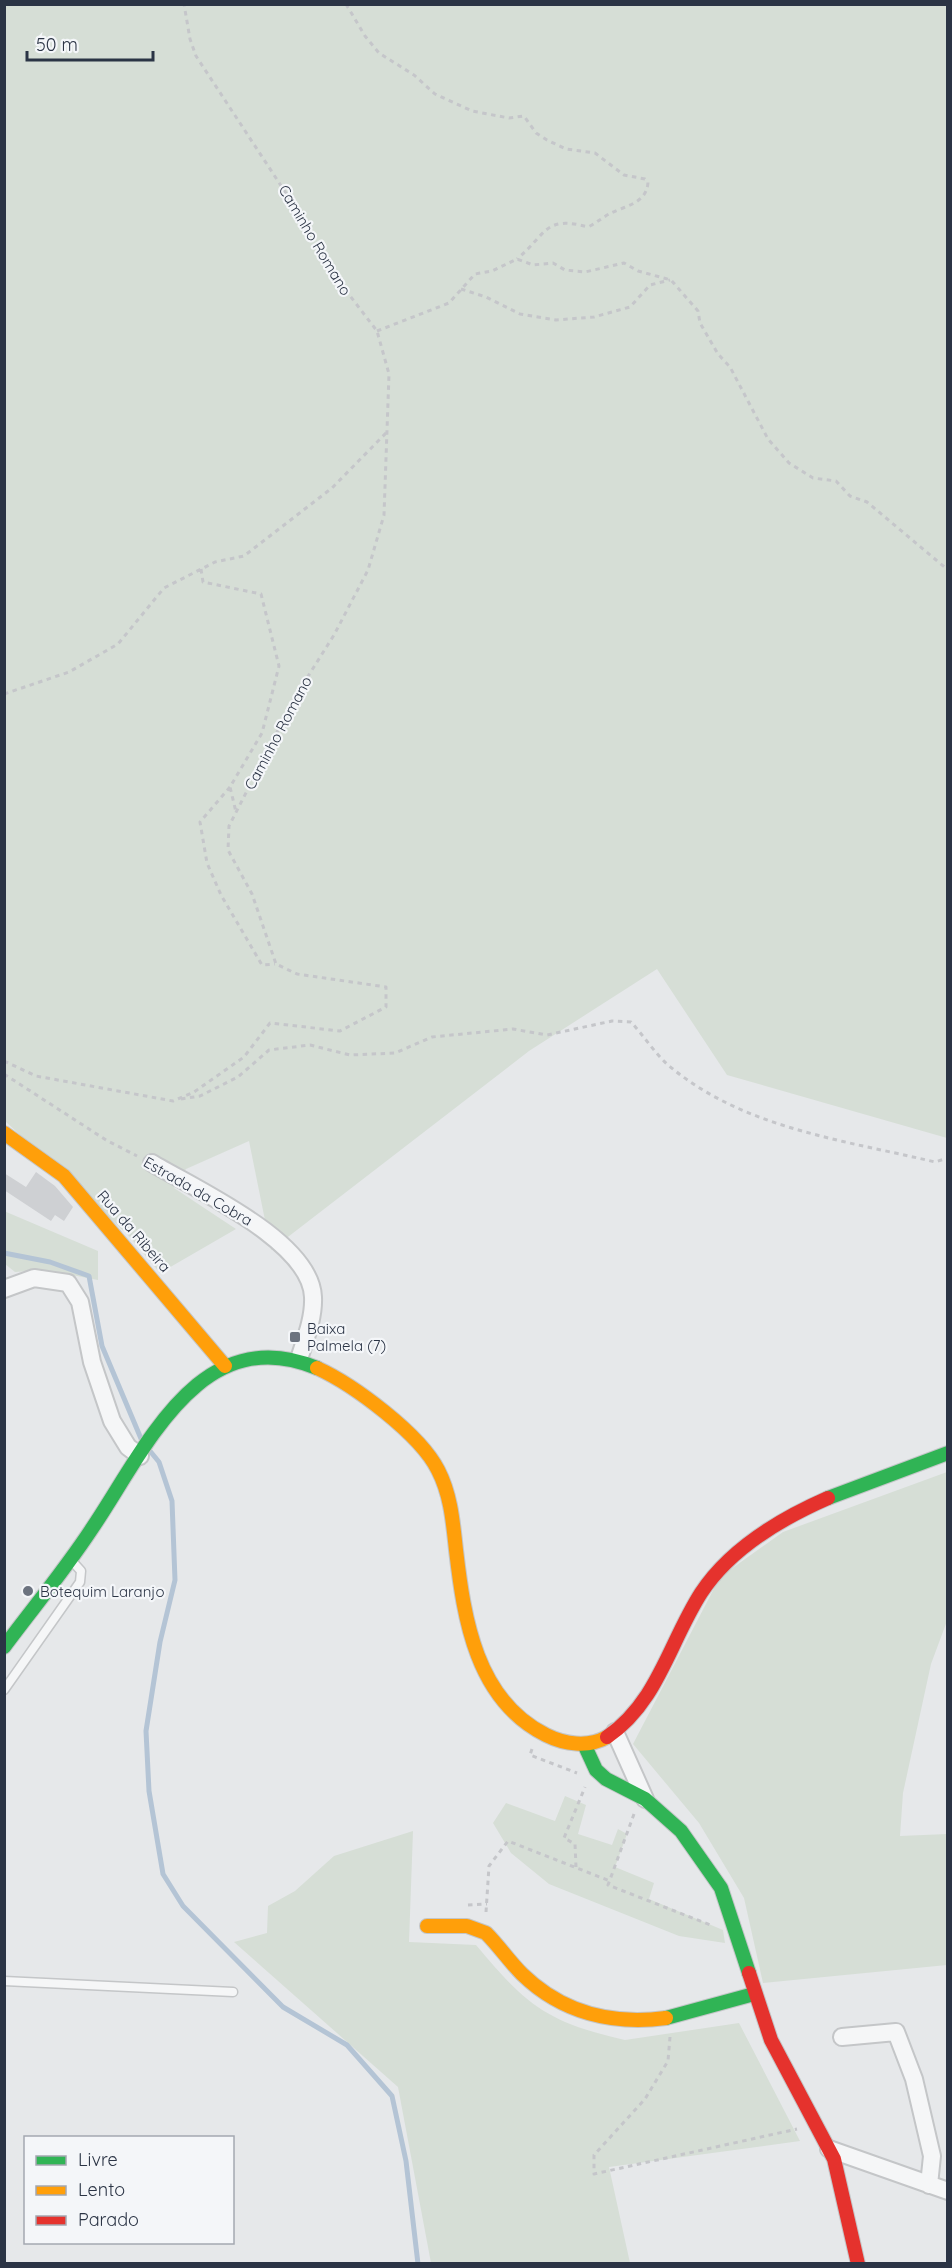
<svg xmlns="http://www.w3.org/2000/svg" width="952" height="2268" font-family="Quicksand,sans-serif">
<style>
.green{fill:#d6ded6}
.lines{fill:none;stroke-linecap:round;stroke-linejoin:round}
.stream{stroke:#b4c4d5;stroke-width:5}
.building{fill:#ced0d3}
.lane-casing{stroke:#c4c6c8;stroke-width:11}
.street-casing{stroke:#c4c6c8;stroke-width:20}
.fast-casing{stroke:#c4c6c8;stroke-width:16}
.slow-casing{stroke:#c4c6c8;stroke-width:16}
.jam-casing{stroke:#c4c6c8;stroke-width:16}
.path{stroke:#c5c6ca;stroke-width:3;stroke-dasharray:4.5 4.5;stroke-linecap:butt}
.lane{stroke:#f5f6f7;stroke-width:8}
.street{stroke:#f5f6f7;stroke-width:16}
.fast{stroke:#30b455;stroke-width:14}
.slow{stroke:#ff9f0a;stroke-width:14}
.jam{stroke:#e5322d;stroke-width:14}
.poi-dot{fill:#6c737f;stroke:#f4f6f9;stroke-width:2}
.labels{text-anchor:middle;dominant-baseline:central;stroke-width:4.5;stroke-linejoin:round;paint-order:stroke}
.street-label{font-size:15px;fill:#2b3445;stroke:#f4f6f9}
.poi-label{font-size:15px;fill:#2b3445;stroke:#f4f6f9;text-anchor:start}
</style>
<rect width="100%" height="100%" fill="#e6e8ea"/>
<path class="green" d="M4,5H947V1138L727,1075L657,969L529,1051L271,1250L249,1141L186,1169L174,1188L236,1229L160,1273L129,1236L5,1121Z
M4,1211L98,1251V1280L46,1270L15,1272L5,1264Z
M947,1472V1621L931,1664L903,1793L900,1836L947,1834V1965L763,1983L744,1898L699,1823L633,1744L720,1577L783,1532Z
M565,1796L586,1805L578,1834L612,1845L618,1829L627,1834L615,1867L654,1883L649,1899L723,1930L725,1943L679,1936L549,1884L511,1853L493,1823L506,1803L555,1821Z
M413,1831L409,1942L476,1945C527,2006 547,2022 625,2040L739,2023L800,2141L609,2167L630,2263H431L398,2087L234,1942L267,1933L268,1906L295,1891L334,1856Z"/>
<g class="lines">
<path class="stream" d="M4,1253L50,1262L89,1276L102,1346L142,1441
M150,1451L159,1462L172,1501L175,1580L160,1642L146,1731L149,1791L163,1874L183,1906L283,2007L347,2045L392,2096L406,2161L418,2264"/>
</g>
<path class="building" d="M36,1172L55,1186L73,1207L64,1221L55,1215L51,1221L4,1190V1173L26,1187Z"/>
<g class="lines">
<defs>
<path id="lane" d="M4,1690L80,1582L81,1571L71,1560
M4,1981L233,1992"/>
<path id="street" d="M152,1163C195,1189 311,1241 313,1297C314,1318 305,1340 299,1359
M4,1289L34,1278L68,1283L80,1302L92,1362L112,1421L128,1447L140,1456
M615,1732L645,1799
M842,2037L896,2032L914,2079L932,2156L929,2185
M829,2149L948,2191"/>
<path id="fast" d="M828,1498L948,1453
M4,1647C33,1608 64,1571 91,1530C145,1451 199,1319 317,1368
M584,1744L596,1770L606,1779L645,1799L681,1831L721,1888L749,1973
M666,2018L754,1994"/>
<path id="slow" d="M4,1133L64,1176L225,1366
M317,1368C354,1385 420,1434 438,1470C451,1495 453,1523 456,1550C464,1619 476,1700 546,1735C564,1744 588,1748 607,1737
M427,1926H467L486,1933C499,1946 509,1961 522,1974C562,2013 613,2025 666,2018"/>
<path id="jam" d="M607,1737C658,1702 669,1643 701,1593C730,1549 780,1519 828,1498
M749,1973L771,2040L834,2159L858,2264"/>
</defs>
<use href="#lane" class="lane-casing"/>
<use href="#street" class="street-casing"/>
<use href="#fast" class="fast-casing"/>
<use href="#slow" class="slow-casing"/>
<use href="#jam" class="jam-casing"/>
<path class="path" d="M346,4L365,36L379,53L414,75L435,94L472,111L509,118L524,116L536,133L547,140L566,149L595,153L624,175L645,179L648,182C647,204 624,206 609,214C602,218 596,223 588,227C544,215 547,234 517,259
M461,289L486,297L520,314L556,320L594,317L630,307L650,285L670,280
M377,331L449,303L475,274L492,271L517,259L533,265L553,263L565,270L585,272L624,263L638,271L671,280L698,311L700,323L718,354L730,367L768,439L789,463L813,478L836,481L850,496L867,502L948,570
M201,569L203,582L261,594L279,666L262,733L230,787L236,812
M4,694L69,672L118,644L164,588L215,562L244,556L332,488L386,433
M230,787L200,822L207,863L221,895L262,965L275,964
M4,1061L36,1076L173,1101L194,1092L244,1057L270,1023L340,1031L386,1007V987L297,974L276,964L252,894L228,850L229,826L295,697L334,635L368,570L384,515L389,374L377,331L334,275L295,207L196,56L190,39L184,4
M4,1074L106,1140L137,1156
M181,1099L200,1096L238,1077L269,1050L310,1045L350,1055L395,1053L432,1037L513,1029L547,1035L612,1021L631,1022C643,1035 654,1052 667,1064C741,1128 843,1140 935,1162L948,1158
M532,1749L530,1755L577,1773
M634,1814L608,1885L713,1926
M576,1867L575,1844L564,1838L585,1787
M468,1905L487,1904
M486,1912L489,1866L508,1841L610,1881
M670,2037L668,2061L645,2099L594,2155V2174L797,2129"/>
<use href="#lane" class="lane"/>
<use href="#street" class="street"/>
<use href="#fast" class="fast"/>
<use href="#slow" class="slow"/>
<use href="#jam" class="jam"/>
</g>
<g class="poi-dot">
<rect x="289" y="1331" width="12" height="12" rx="3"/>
<circle cx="28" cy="1591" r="6"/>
</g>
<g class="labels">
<g class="street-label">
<text transform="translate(315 240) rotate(59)">Caminho Romano</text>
<text transform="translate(278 733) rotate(-62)">Caminho Romano</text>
<text transform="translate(198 1191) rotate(30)">Estrada da Cobra</text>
<text transform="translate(134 1231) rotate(49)">Rua da Ribeira</text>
</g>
<g class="poi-label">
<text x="307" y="1328">Baixa<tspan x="307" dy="17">Palmela (7)</tspan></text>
<text x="40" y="1591">Botequim Laranjo</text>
</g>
</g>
<rect width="952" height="2268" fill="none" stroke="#2b3445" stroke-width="12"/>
<rect x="24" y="2136" width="210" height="108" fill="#f4f6f9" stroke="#a4a8b1" stroke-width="1.5"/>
<rect x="36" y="2156" width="30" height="9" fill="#30b455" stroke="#a4a8b1" stroke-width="1.5"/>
<text x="78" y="2166" font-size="18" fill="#2b3445">Livre</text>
<rect x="36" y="2186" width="30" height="9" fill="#ff9f0a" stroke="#a4a8b1" stroke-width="1.5"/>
<text x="78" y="2196" font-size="18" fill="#2b3445">Lento</text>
<rect x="36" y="2216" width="30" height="9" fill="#e5322d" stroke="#a4a8b1" stroke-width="1.5"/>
<text x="78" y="2226" font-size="18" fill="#2b3445">Parado</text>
<path d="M27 51v9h126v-9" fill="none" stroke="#2b3445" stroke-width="3"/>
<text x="36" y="51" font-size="18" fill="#2b3445" stroke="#f4f6f9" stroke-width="4.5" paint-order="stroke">50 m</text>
</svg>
